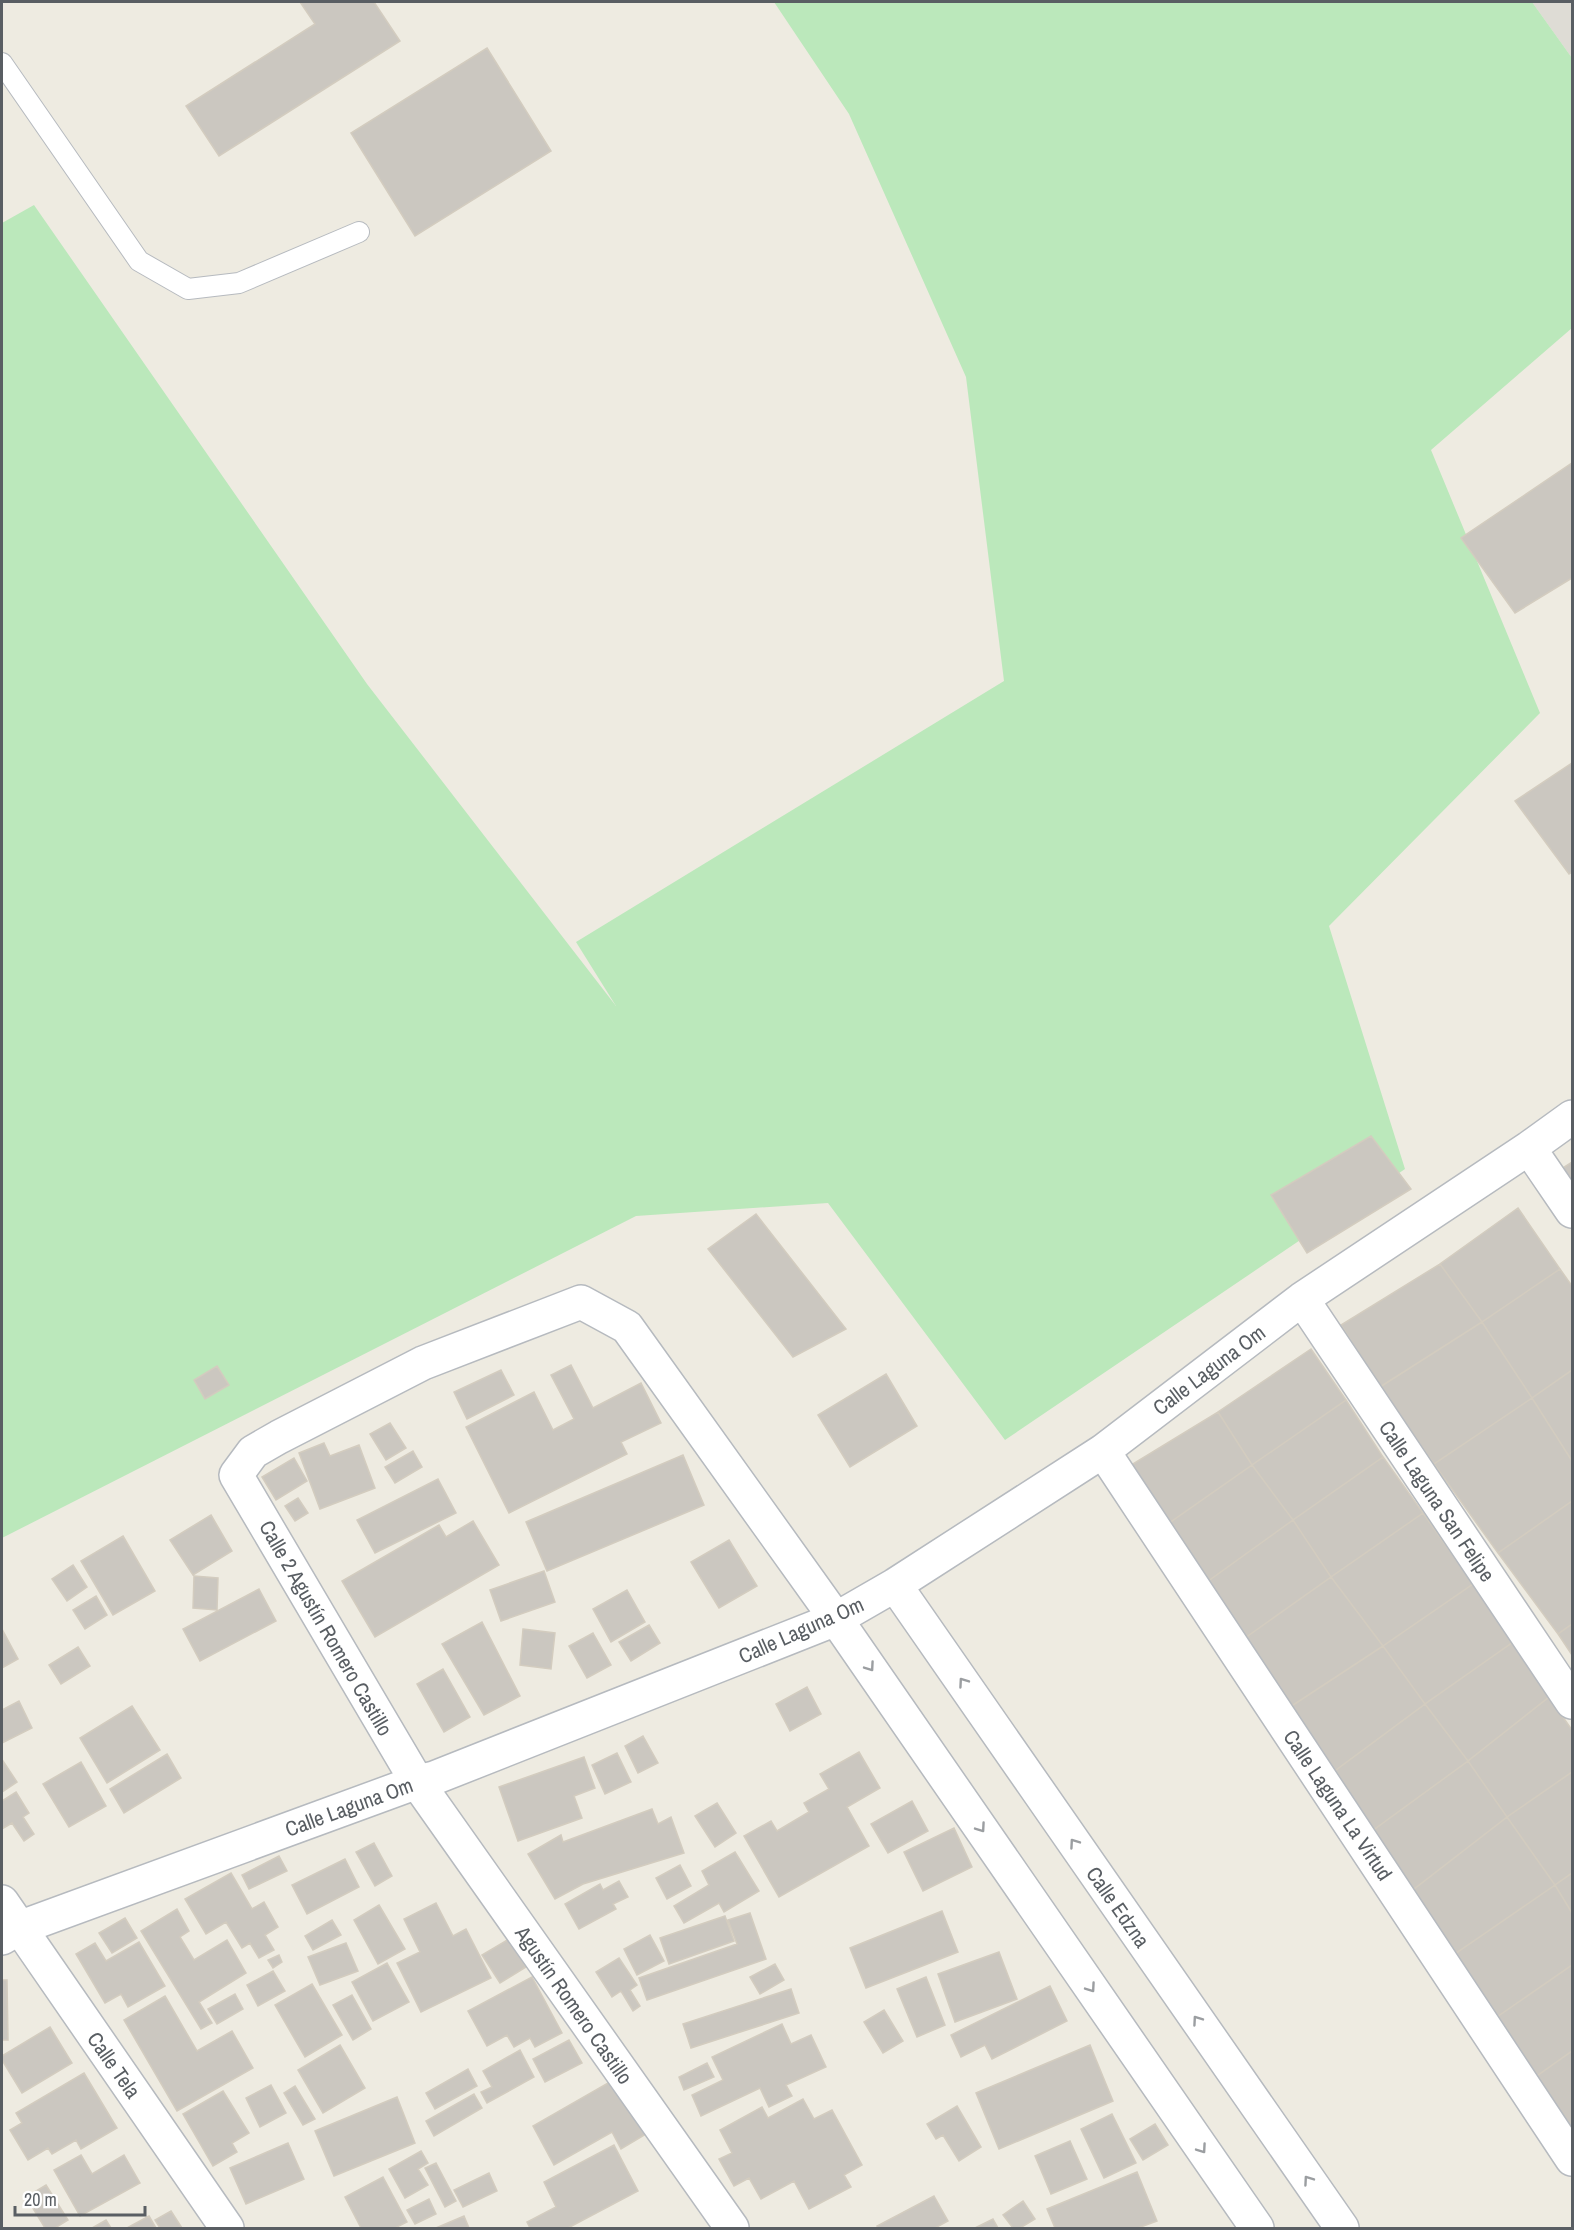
<svg xmlns="http://www.w3.org/2000/svg" width="1574" height="2230" font-family="'Archivo Narrow',sans-serif">
<style>
.industrial{fill:#dedcd5}
.green{fill:#bbe8bb}
.building{fill:#cbc7c0;stroke:#d3ccbf;stroke-width:1.5}
.lines{fill:none;stroke-linecap:round;stroke-linejoin:round}
.lane-casing{stroke:#b6babf;stroke-width:22}
.street-casing{stroke:#b6babf;stroke-width:36}
.lane{stroke:#fff;stroke-width:20}
.street{stroke:#fff;stroke-width:33}
.oneway{stroke:#9b9ea1}
.labels{text-anchor:middle;dominant-baseline:central;stroke-width:5;stroke-linejoin:round;paint-order:stroke}
.street-label{font-size:21px;fill:#595e63;stroke:#fff}
</style>
<rect width="100%" height="100%" fill="#eeebe1"/>
<path class="industrial" d="M1532,2H1572V58Z"/>
<path class="green" d="M774,2H1532L1572,58V328L1431,450L1540,713L1329,926L1405,1169L1005,1440L828,1203L636,1216L2,1538V223L34,205L367,684L616,1006L576,942L1004,681L966,377L849,114Z"/>
<path class="building" d="M300,2H374L400,41L219,156L186,106L315,24Z
M487,48L551,151L415,236L351,133Z
M1572,463V578L1515,613L1461,538Z
M1572,763V872L1569,874L1515,801Z
M1371,1136L1411,1189L1307,1253L1271,1195Z
M1572,1162V1192L1558,1171Z
M1518,1208L1560,1269L1482,1322L1440,1264Z
M756,1214L846,1329L793,1357L708,1249Z
M1440,1264L1482,1322L1380,1387L1341,1325Z
M1560,1269L1572,1286V1370L1532,1398L1482,1322Z
M1482,1322L1532,1398L1434,1464L1380,1387Z
M1311,1349L1346,1400L1252,1465L1218,1412Z
M571,1365L593,1408L641,1383L661,1423L621,1442L627,1454L509,1513L466,1427L534,1392L553,1430L574,1419L551,1375Z
M217,1366L229,1385L205,1399L194,1380Z
M501,1370L514,1395L467,1419L454,1392Z
M1572,1370V1461L1532,1398Z
M886,1374L917,1426L850,1467L818,1415Z
M1532,1398L1572,1461V1501L1498,1553L1434,1464Z
M1346,1400L1383,1457L1293,1520L1252,1465Z
M1218,1412L1252,1465L1162,1528L1123,1470Z
M390,1423L406,1448L386,1460L370,1434Z
M324,1443L330,1456L359,1445L375,1488L320,1509L299,1453Z
M413,1451L422,1467L395,1483L385,1467Z
M683,1455L704,1505L547,1571L526,1522Z
M1383,1457L1423,1513L1331,1577L1293,1520Z
M294,1458L307,1481L276,1500L262,1477Z
M1252,1465L1293,1520L1200,1587L1162,1528Z
M438,1479L456,1513L375,1553L357,1520Z
M298,1498L308,1513L295,1521L285,1506Z
M1572,1501V1624L1558,1634L1498,1553Z
M1423,1513L1473,1584L1383,1646L1331,1577Z
M211,1515L232,1551L193,1575L170,1540Z
M1293,1520L1331,1577L1238,1643L1200,1587Z
M473,1521L499,1565L375,1637L342,1581L439,1525L446,1537Z
M123,1536L155,1591L113,1615L81,1561Z
M729,1540L757,1586L719,1608L691,1562Z
M73,1565L87,1587L67,1601L52,1579Z
M544,1571L555,1602L501,1621L490,1590Z
M194,1576L218,1578L217,1610L193,1608Z
M1331,1577L1383,1646L1284,1711L1238,1643Z
M1473,1584L1513,1642L1425,1704L1383,1646Z
M259,1589L276,1621L200,1661L183,1629Z
M627,1590L645,1622L611,1642L593,1609Z
M96,1596L107,1615L85,1629L73,1610Z
M482,1622L520,1696L484,1715L442,1644Z
M1572,1624V1655L1558,1634Z
M649,1625L660,1643L631,1661L619,1642Z
M2,1629L18,1659L2,1668Z
M523,1629L555,1633L551,1669L520,1665Z
M593,1633L611,1665L587,1678L569,1646Z
M1513,1642L1549,1697L1468,1761L1425,1704Z
M1383,1646L1425,1704L1328,1776L1284,1711Z
M78,1647L90,1666L61,1684L49,1665Z
M443,1669L470,1717L444,1732L417,1684Z
M807,1687L821,1714L790,1731L776,1704Z
M1549,1697L1572,1730V1772L1507,1817L1468,1761Z
M19,1701L32,1728L2,1743V1710Z
M1425,1704L1468,1761L1368,1834L1328,1776Z
M132,1706L160,1750L107,1783L80,1738Z
M643,1736L658,1763L638,1773L625,1746Z
M859,1752L880,1788L847,1807L869,1846L779,1897L744,1836L771,1821L777,1831L809,1812L804,1803L829,1789L820,1774Z
M617,1753L631,1782L605,1794L592,1765Z
M167,1754L181,1778L124,1813L110,1789Z
M584,1757L595,1788L574,1796L582,1818L518,1841L499,1787Z
M3,1761L17,1782L2,1792V1762Z
M1468,1761L1507,1817L1409,1893L1368,1834Z
M81,1762L106,1806L69,1827L43,1784Z
M1572,1772V1873L1555,1885L1507,1817Z
M16,1792L29,1813L23,1817L34,1834L24,1841L12,1823L2,1829V1801Z
M912,1801L928,1831L888,1853L871,1824Z
M717,1803L736,1833L715,1847L695,1816Z
M652,1809L658,1824L671,1817L684,1853L583,1884L555,1899L528,1854L561,1835L563,1842Z
M1507,1817L1555,1885L1452,1956L1409,1893Z
M954,1828L972,1867L923,1891L904,1852Z
M374,1843L392,1876L375,1886L356,1852Z
M735,1852L759,1891L724,1912L719,1903L684,1923L674,1906L709,1885L702,1871Z
M279,1856L287,1871L249,1889L242,1875Z
M345,1859L359,1887L307,1914L292,1885Z
M680,1865L691,1886L667,1899L656,1878Z
M231,1873L252,1909L264,1902L278,1927L265,1935L274,1950L259,1958L250,1943L242,1948L226,1922L206,1934L185,1899Z
M1572,1873V1913L1555,1885Z
M619,1881L628,1897L613,1904L616,1909L579,1929L565,1904L600,1884L603,1890Z
M1555,1885L1572,1913V1965L1494,2019L1452,1956Z
M436,1903L453,1936L466,1929L491,1978L421,2012L397,1963L420,1952L404,1919Z
M379,1905L405,1949L378,1964L354,1920Z
M177,1909L189,1931L180,1937L194,1960L227,1940L246,1973L199,2002L212,2023L201,2029L141,1931Z
M942,1911L958,1952L866,1988L850,1948Z
M750,1913L766,1959L647,2000L639,1978L737,1944L728,1920Z
M725,1916L734,1941L669,1964L660,1938Z
M125,1918L137,1938L112,1953L99,1933Z
M332,1920L341,1935L313,1950L305,1936Z
M650,1935L664,1961L637,1975L624,1949Z
M509,1939L526,1967L500,1983L482,1955Z
M139,1942L165,1986L128,2007L121,1994L105,2003L76,1954L95,1943L106,1961Z
M346,1943L358,1971L320,1985L308,1957Z
M999,1952L1017,1999L955,2022L938,1974Z
M279,1955L282,1962L273,1968L268,1960Z
M619,1958L637,1985L630,1990L640,2006L633,2011L621,1991L612,1997L596,1972Z
M387,1963L409,2002L373,2021L352,1982Z
M775,1964L784,1980L760,1994L750,1977Z
M1572,1965V2051L1534,2078L1494,2019Z
M273,1971L285,1991L258,2006L247,1985Z
M532,1977L562,2033L535,2047L530,2038L514,2047L507,2035L487,2046L468,2011Z
M926,1977L945,2025L917,2037L897,1989Z
M2,1980H7L8,2040H2Z
M312,1984L342,2035L305,2057L275,2005Z
M1050,1986L1067,2021L992,2059L985,2045L961,2057L951,2035Z
M791,1989L799,2013L691,2048L683,2024Z
M235,1994L243,2009L217,2024L208,2009Z
M352,1995L371,2029L353,2040L333,2005Z
M165,1996L197,2051L232,2031L253,2068L177,2111L124,2020Z
M884,2010L903,2041L883,2053L864,2022Z
M782,2024L791,2044L811,2035L826,2067L786,2085L792,2096L769,2107L760,2088L701,2116L692,2095L723,2080L712,2057Z
M50,2027L72,2063L22,2093L2,2060V2056Z
M569,2040L582,2063L545,2082L533,2059Z
M340,2045L365,2088L323,2113L298,2070Z
M1090,2045L1113,2101L999,2149L976,2093Z
M520,2050L534,2077L487,2103L481,2092L492,2087L483,2071Z
M1572,2051V2131L1534,2078Z
M707,2063L714,2077L684,2090L679,2077Z
M468,2069L477,2086L435,2109L426,2093Z
M84,2073L117,2128L81,2149L76,2140L52,2154L48,2148L28,2160L10,2130L22,2123L16,2113Z
M615,2079L646,2134L621,2149L612,2132L554,2165L533,2126Z
M271,2085L286,2113L260,2127L246,2098Z
M295,2086L315,2119L303,2125L284,2093Z
M223,2091L249,2133L232,2143L237,2152L213,2166L183,2114Z
M474,2094L482,2108L434,2136L426,2121Z
M397,2097L415,2143L334,2176L315,2131Z
M803,2099L814,2119L832,2110L862,2165L844,2175L851,2187L809,2209L794,2181L761,2199L749,2178L734,2186L719,2159L732,2153L720,2130L762,2107L768,2118Z
M957,2106L981,2147L959,2161L943,2135L936,2139L927,2124Z
M1112,2114L1136,2163L1104,2178L1081,2129Z
M1155,2124L1168,2145L1143,2160L1130,2139Z
M1070,2141L1087,2179L1051,2194L1035,2156Z
M288,2143L304,2179L246,2204L230,2168Z
M614,2145L638,2191L568,2228H530L527,2222L556,2207L544,2182Z
M421,2151L428,2163L418,2169L428,2185L405,2198L389,2169Z
M81,2155L92,2174L124,2155L140,2183L80,2216L54,2170Z
M436,2163L456,2201L445,2207L425,2168Z
M1137,2172L1157,2221L1138,2228H1055L1047,2209Z
M489,2173L497,2191L463,2207L454,2190Z
M383,2177L407,2222L395,2228H361L345,2197Z
M46,2185L68,2220L55,2228H45L26,2197Z
M934,2196L948,2221L935,2228H878L877,2226Z
M429,2199L436,2214L415,2224L407,2210Z
M1023,2201L1035,2219L1020,2228H1013L1003,2215Z
M171,2211L182,2228H160L155,2220Z
M149,2216L156,2228H127Z
M464,2216L469,2228H436Z
M993,2219L998,2228H975Z
M106,2220L111,2228H92Z"/>
<g class="lines">
<defs>
<path id="lane" d="M2,63L139,261L188,289L239,283L359,232"/>
<path id="street" d="M1529,1148L1572,1211
M1302,1299L1572,1702
M1103,1451L1572,2159
M895,1585L1342,2228
M2,1902L227,2228
M2,1938L19,1928L417,1782L434,1778L836,1619L895,1585L1103,1451L1302,1299L1529,1148L1572,1117
M732,2228L417,1782L236,1475L253,1452L279,1437L423,1363L581,1302L627,1327L836,1619L1257,2228"/>
</defs>
<use href="#lane" class="lane-casing"/>
<use href="#street" class="street-casing"/>
<use href="#lane" class="lane"/>
<use href="#street" class="street"/>
</g>
<defs><path id="oneway-chevron" d="M-2-3.5L2.5 0L-2 3.5" fill="none" stroke-width="1.6" stroke-linecap="round" stroke-linejoin="round" transform="scale(1.5)"/></defs>
<g class="oneway">
<use href="#oneway-chevron" transform="translate(870 1667) rotate(55)"/>
<use href="#oneway-chevron" transform="translate(963 1682) rotate(-125)"/>
<use href="#oneway-chevron" transform="translate(981 1828) rotate(55)"/>
<use href="#oneway-chevron" transform="translate(1074 1843) rotate(-125)"/>
<use href="#oneway-chevron" transform="translate(1091 1988) rotate(55)"/>
<use href="#oneway-chevron" transform="translate(1197 2020) rotate(-125)"/>
<use href="#oneway-chevron" transform="translate(1202 2149) rotate(55)"/>
<use href="#oneway-chevron" transform="translate(1308 2180) rotate(-125)"/>
</g>
<g class="labels">
<g class="street-label">
<text transform="translate(1209 1370) rotate(-37)">Calle Laguna Om</text>
<text transform="translate(1437 1501) rotate(56)">Calle Laguna San Felipe</text>
<text transform="translate(326 1628) rotate(60)">Calle 2 Agustín Romero Castillo</text>
<text transform="translate(801 1630) rotate(-24)">Calle Laguna Om</text>
<text transform="translate(1338 1805) rotate(56)">Calle Laguna La Virtud</text>
<text transform="translate(349 1807) rotate(-20)">Calle Laguna Om</text>
<text transform="translate(1118 1907) rotate(55)">Calle Edzna</text>
<text transform="translate(574 2005) rotate(55)">Agustín Romero Castillo</text>
<text transform="translate(114 2065) rotate(55)">Calle Tela</text>
</g>
</g>
<rect width="1574" height="2230" fill="none" stroke="#595e63" stroke-width="6"/>
<path d="M15 2206v9h130v-9" fill="none" stroke="#595e63" stroke-width="3"/>
<text x="24" y="2206" font-size="18" fill="#595e63" stroke="#ffffff" stroke-width="4.5" paint-order="stroke">20 m</text>
</svg>
